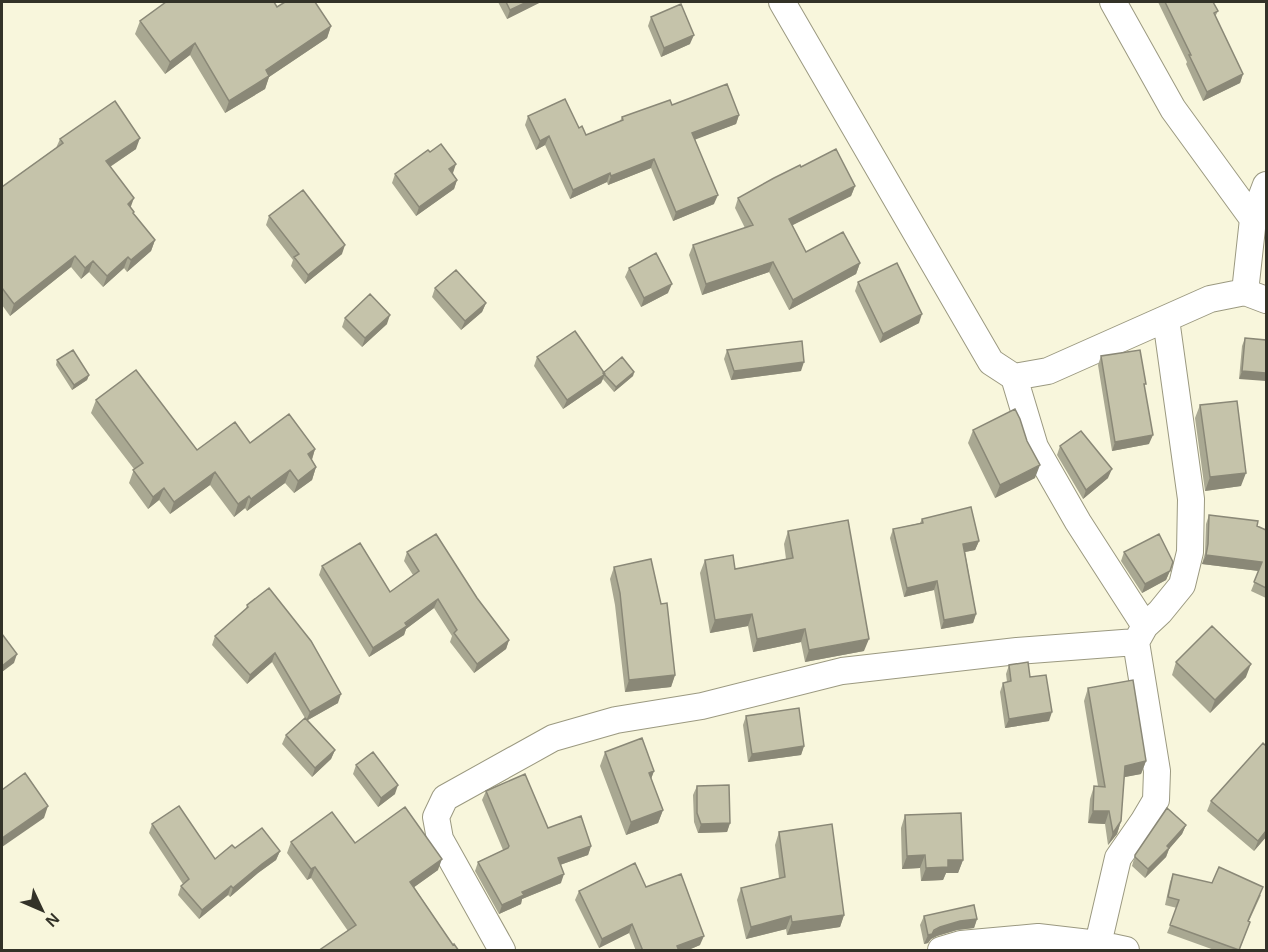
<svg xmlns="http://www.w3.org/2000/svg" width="1268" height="952" font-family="Helvetica,sans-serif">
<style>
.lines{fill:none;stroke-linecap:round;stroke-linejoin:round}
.minor-casing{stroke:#9b9980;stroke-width:28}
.minor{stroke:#fff;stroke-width:26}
.wall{fill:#a9a892}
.shaded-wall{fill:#8a8877}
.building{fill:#c5c3aa;stroke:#8a8877;stroke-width:1.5}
</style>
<rect width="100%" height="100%" fill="#f8f6dc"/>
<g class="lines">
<defs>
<path id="minor" d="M782,2L991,362L1014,377L1048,371L1210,299L1245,292L1266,300
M1113,2L1173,109L1253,219
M1245,292L1253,219L1266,185
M1014,377L1035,447L1078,522L1145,626
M1098,944L1118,858L1143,822L1156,800L1157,771L1136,642L1145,626L1160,612L1182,585L1190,552L1191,499L1166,319
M502,950L440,839L436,817L445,798L553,738L616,720L702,706L842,671L1017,651L1136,642
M941,950L961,944L1038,937L1098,944L1126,950"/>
</defs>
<use href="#minor" class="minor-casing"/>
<use href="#minor" class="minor"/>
</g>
<path class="wall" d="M498,2H541L507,19Z
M1158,2H1213L1218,11L1215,17L1243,74L1240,83L1203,101L1186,64L1187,62Z
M277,7L331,26L327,38L269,77L265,89L225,113L190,55L165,74L135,34L140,21Z
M651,17L690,44L661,57L648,26Z
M672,105L739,115L736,124L695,139L714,204L673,221L651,168L608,185L607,182L570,199L545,145L536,150L525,125L528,116L579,128L586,135L620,121L622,117Z
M60,139L136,149L110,167L131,208L134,212L133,214L155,240L151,251L127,272L124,268L103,287L89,272L81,279L71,267L10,316L2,305V187L56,148Z
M430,152L453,173L457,180L454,189L416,216L392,183L395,174Z
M801,167L855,186L851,196L792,225L806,252L860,263L856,274L789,310L769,272L702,295L689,255L693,245L745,228L735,208L738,198Z
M269,216L342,254L305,284L291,266L293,260L266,225Z
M629,268L668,293L641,307L625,277Z
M858,282L919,323L880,343L855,291Z
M435,288L486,303L482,312L461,330L432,297Z
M345,318L387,324L362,347L342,327Z
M1245,338L1266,340L1239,379L1242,346Z
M727,350L801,371L731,380L724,359Z
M1101,356L1144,388L1149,444L1112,451L1098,365Z
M537,357L603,372H634L633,376L614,392L603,379L601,383L563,409L534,366Z
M57,360L89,375L87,380L72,390L56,365Z
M96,400L197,450L250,443L315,449L312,460L316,467L312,480L294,493L285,483L247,511L245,508L234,517L210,485L170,514L159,500L148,509L129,483L134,469L91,413Z
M1200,405L1241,486L1205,491L1195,418Z
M973,430L1035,478L995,498L968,443Z
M1060,446L1108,478L1083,499L1057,455Z
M1209,515L1257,526L1266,530V598L1251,591L1259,571L1202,564L1205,553L1206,524Z
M922,519L979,541L975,550L965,552L976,614L973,623L941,629L934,590L904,597L890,538L893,529L920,523Z
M788,531L864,651L805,662L801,642L753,652L748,626L710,633L700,573L705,560L735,569L786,559L784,544Z
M407,552L477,598L509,640L506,649L474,673L450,642L452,636L434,608L406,629L404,635L369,657L319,575L322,566L390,592L413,575L404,561Z
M1124,552L1173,562L1166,580L1142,593L1121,561Z
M614,567L675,675L671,687L625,692L615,605L610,579Z
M247,605L338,703L308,720L335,750L331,759L312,777L282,744L286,735L305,718L272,662L247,684L212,645L215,636L246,609Z
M1176,662L1246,677L1210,713L1172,675Z
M1009,665L1030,677L1049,721L1005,728L1000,692L1003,683L1007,682L1006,674Z
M1088,688L1146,761L1141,774L1124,777L1121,821L1117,834L1108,845L1105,824L1088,823L1090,799L1094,786H1098L1084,701Z
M746,716L804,746L801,755L748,762L743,725Z
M605,752L654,771L651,779L663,810L658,823L626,835L600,766Z
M356,765L395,794L378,807L353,774Z
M697,786L730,823L727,832L698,833L694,822L693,795Z
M486,791L548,828L591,846L588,855L560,865L561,883L522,899L521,904L499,914L475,871L478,862L503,850L482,800Z
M1211,801L1266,837L1254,851L1207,811Z
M905,815L963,860L958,873H946L943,880L921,881L920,868L902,869L901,828Z
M152,824L215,859L235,848L280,851L276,860L258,873L230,897L228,895L199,919L178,895L181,886L183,884L149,833Z
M1186,825L1182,834L1169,849L1166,857L1145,878L1132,866L1135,855Z
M779,832L844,915L840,927L787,935L786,929L746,939L737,900L741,888L779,878L775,845Z
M291,842L355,843L438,870L414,887L453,945L348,931L311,878L307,880L287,853Z
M1173,874L1261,895L1249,921L1250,922L1239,951H1217L1167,933L1177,908L1165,905L1170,882Z
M646,887L700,945L686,951H636L629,933L599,948L575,900L579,891Z
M924,916L977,919L974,928L957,930L937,936L931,939L928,943L924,944L920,925Z"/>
<path class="shaded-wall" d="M527,2H541L507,19L510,10Z
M331,26L327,38L269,77L265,89L225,113L229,101L266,70Z
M694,35L690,44L661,57L664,48Z
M195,43L190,55L165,74L170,62Z
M1243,74L1240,83L1203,101L1207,92Z
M739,115L736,124L689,142L692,133Z
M549,136L545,145L536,150L540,141Z
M140,138L136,149L102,172L106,161Z
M654,159L651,168L608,185L611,176Z
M456,164L453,173L446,178L449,169Z
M610,173L607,182L570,199L573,190Z
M457,180L454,189L416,216L419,207Z
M855,186L851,196L785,229L789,219Z
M718,195L714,204L673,221L676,212Z
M134,198L130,209L128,204Z
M155,240L151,251L127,272L131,260Z
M345,245L342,254L305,284L308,275Z
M75,256L71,267L10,316L14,304Z
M128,257L124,268L103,287L107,276Z
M93,261L89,272L81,279L85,268Z
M773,262L769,272L702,295L706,284Z
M860,263L856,274L789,310L793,300Z
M672,284L668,293L641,307L644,298Z
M486,303L482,312L461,330L465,321Z
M922,314L919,323L880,343L883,334Z
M390,315L387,324L362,347L365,338Z
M804,362L801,371L731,380L734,371Z
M1242,371L1266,373V381L1239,379Z
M634,372L633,376L614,392L616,387Z
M605,374L601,383L563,409L567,400Z
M89,375L87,380L72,390L74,385Z
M1153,435L1149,444L1112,451L1115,442Z
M315,449L311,462L308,454Z
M1040,465L1035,478L995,498L1000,485Z
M316,467L312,480L294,493L298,481Z
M1112,469L1108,478L1083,499L1086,490Z
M290,470L285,483L247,511L251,499Z
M215,472L210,485L170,514L174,502Z
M1246,473L1241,486L1205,491L1210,477Z
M164,488L159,500L148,509L153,497Z
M249,496L245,508L234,517L238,504Z
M979,541L975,550L960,553L963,544Z
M1206,555L1262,562L1259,571L1202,564Z
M1170,571L1166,580L1142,593L1145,584Z
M937,581L934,590L904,597L907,588Z
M438,599L434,608L406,629L404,635L369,657L373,648Z
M752,614L748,626L710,633L715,620Z
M976,614L973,623L941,629L944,620Z
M805,629L801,642L753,652L757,639Z
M869,639L864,651L805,662L809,650Z
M509,640L506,649L474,673L477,664Z
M275,653L272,662L247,684L250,675Z
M17,654L14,663L2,672V666Z
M1251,664L1246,677L1210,713L1215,700Z
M675,675L671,687L625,692L629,680Z
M341,694L338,703L306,721L310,712Z
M1052,712L1049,721L1005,728L1009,719Z
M804,746L801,755L748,762L752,754Z
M335,750L331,759L312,777L315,768Z
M1146,761L1141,774L1120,778L1125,766Z
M654,771L649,784V773Z
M398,785L395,794L378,807L381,798Z
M48,806L44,818L2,847V838Z
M663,810L658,823L626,835L631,822Z
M1093,811H1109L1105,824L1088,823Z
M1121,821L1117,834L1108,845L1113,833Z
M730,823L727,832L698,833L701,824Z
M1186,825L1182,834L1169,849L1166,857L1145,878L1148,869L1167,846Z
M1266,831V837L1254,851L1258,841Z
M591,846L588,855L554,867L558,858Z
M280,851L276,860L258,873L230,897L233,888L262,864Z
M925,855L920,868L902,869L907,856Z
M442,859L438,870L406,893L410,882Z
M948,860H963L958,873H946L943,880L921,881L926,868Z
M315,867L311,878L307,880L311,869Z
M564,874L561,883L522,899L521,904L499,914L502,905L522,892Z
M231,886L228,895L199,919L202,910Z
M844,915L840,927L787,935L792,922Z
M791,916L786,929L746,939L751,927Z
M977,919L974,928L957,930L937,936L931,939L928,943L924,944L928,935L940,927L960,921Z
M632,924L629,933L599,948L602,939Z
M704,936L700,945L686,951H675L677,946Z"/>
<path class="building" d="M166,2H274L277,7L285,2H315L331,26L266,70L269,76L229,101L195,43L170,62L140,21Z
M506,2H527L510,10Z
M1165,2H1213L1218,11L1214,13L1243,74L1207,92L1189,55H1191Z
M681,4L694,35L664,48L651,17Z
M727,84L739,115L692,133L718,195L676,212L654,159L611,176L610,173L573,190L549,136L540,141L528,116L565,99L579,128L582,126L586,135L623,120L622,117L670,100L672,105Z
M115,101L140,138L106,161L134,198L128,204L134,212L133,213L155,240L131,260L128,257L107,276L93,261L85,268L75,256L14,304L2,288V187L63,143L60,139Z
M441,144L456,164L449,169L457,180L419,207L395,174L428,150L430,152Z
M836,149L855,186L789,219L806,252L843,232L860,263L793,300L773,262L706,284L693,245L753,225L738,198L774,178L800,165L801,167Z
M303,190L345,245L308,275L294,257L299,254L269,216Z
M656,253L672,284L644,298L629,268Z
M897,263L922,314L883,334L858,282Z
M456,270L486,303L465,321L435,288Z
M370,294L390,315L365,338L345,318Z
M575,331L605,374L567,400L537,357Z
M1245,338L1266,340V373L1242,371Z
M802,341L804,362L734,371L727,350Z
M73,350L89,375L74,385L57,360Z
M1140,350L1146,384H1144L1153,435L1115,442L1101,356Z
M622,357L634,372L616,387L603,373Z
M136,370L197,450L235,422L250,443L289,414L315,449L308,454L316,467L298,481L290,470L251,499L249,496L238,504L215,472L174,502L164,488L153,497L133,470L143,463L96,400Z
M1237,401L1246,473L1210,477L1200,405Z
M1015,409L1020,419L1027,441L1040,465L1000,485L973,430Z
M1081,431L1112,469L1086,490L1060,446Z
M971,507L979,541L963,544L976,614L944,620L937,581L907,588L893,529L923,523L922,519Z
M1209,515L1258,521L1257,526L1266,530V588L1254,582L1262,562L1206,555L1208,544Z
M848,520L869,639L809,650L805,629L757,639L752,614L715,620L705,560L733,555L735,569L793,558L788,531Z
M436,534L477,598L509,640L477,664L454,633L457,630L438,599L405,623L407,626L373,648L322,566L360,543L390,592L419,571L407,552Z
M1159,534L1173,562L1170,571L1145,584L1124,552Z
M651,559L661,604L667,603L675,675L629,680L620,593L614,567Z
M269,588L311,641L341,694L310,712L275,653L250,675L215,636L248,607L247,605Z
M1212,626L1251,664L1215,700L1176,662Z
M2,634L17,654L2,666Z
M1028,662L1030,677L1046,675L1052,712L1009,719L1003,683L1011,681L1009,665Z
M1133,680L1146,761L1125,766L1121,821L1113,833L1109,811H1093L1094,786L1105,787L1088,688Z
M799,708L804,746L752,754L746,716Z
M305,718L335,750L315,768L286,735Z
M642,738L654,771L649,773L663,810L631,822L605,752Z
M1263,743L1266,746V831L1258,841L1211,801Z
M373,752L398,785L381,798L356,765Z
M25,773L48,806L2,838V790Z
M525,774L548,828L581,816L591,846L558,858L564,874L522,892L524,895L502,905L478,862L508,848L509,846L486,791Z
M729,785L730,823L701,824L697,813V786Z
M179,806L215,859L232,845L235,848L262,828L280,851L262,864L233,888L231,886L202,910L181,886L189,879L152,824Z
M405,807L442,859L410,882L453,945L454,944L459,951H318L356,925L315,867L311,869L291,842L332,812L355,843Z
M1167,808L1186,825L1167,846L1169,848L1148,869L1135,857V855Z
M961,813L963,860H948V867L926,868L925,855L907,856L905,815Z
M832,824L844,915L792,922L791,916L751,927L741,888L785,877L779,832Z
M635,863L646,887L681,874L704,936L677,946L679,951H643L632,924L602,939L579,891Z
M1219,867L1263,887L1248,921L1250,922L1239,950L1170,925L1179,900L1168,897L1173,874L1212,883Z
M974,905L977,919L960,921L940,927L934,930L932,934L928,935L924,916Z"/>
<rect width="1268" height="952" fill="none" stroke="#333228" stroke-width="6"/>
<g transform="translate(42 910) rotate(134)" stroke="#f8f6dc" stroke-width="4.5" paint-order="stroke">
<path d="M0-4.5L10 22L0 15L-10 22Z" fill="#333228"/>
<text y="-9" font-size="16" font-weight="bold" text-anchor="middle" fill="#333228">N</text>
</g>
</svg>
